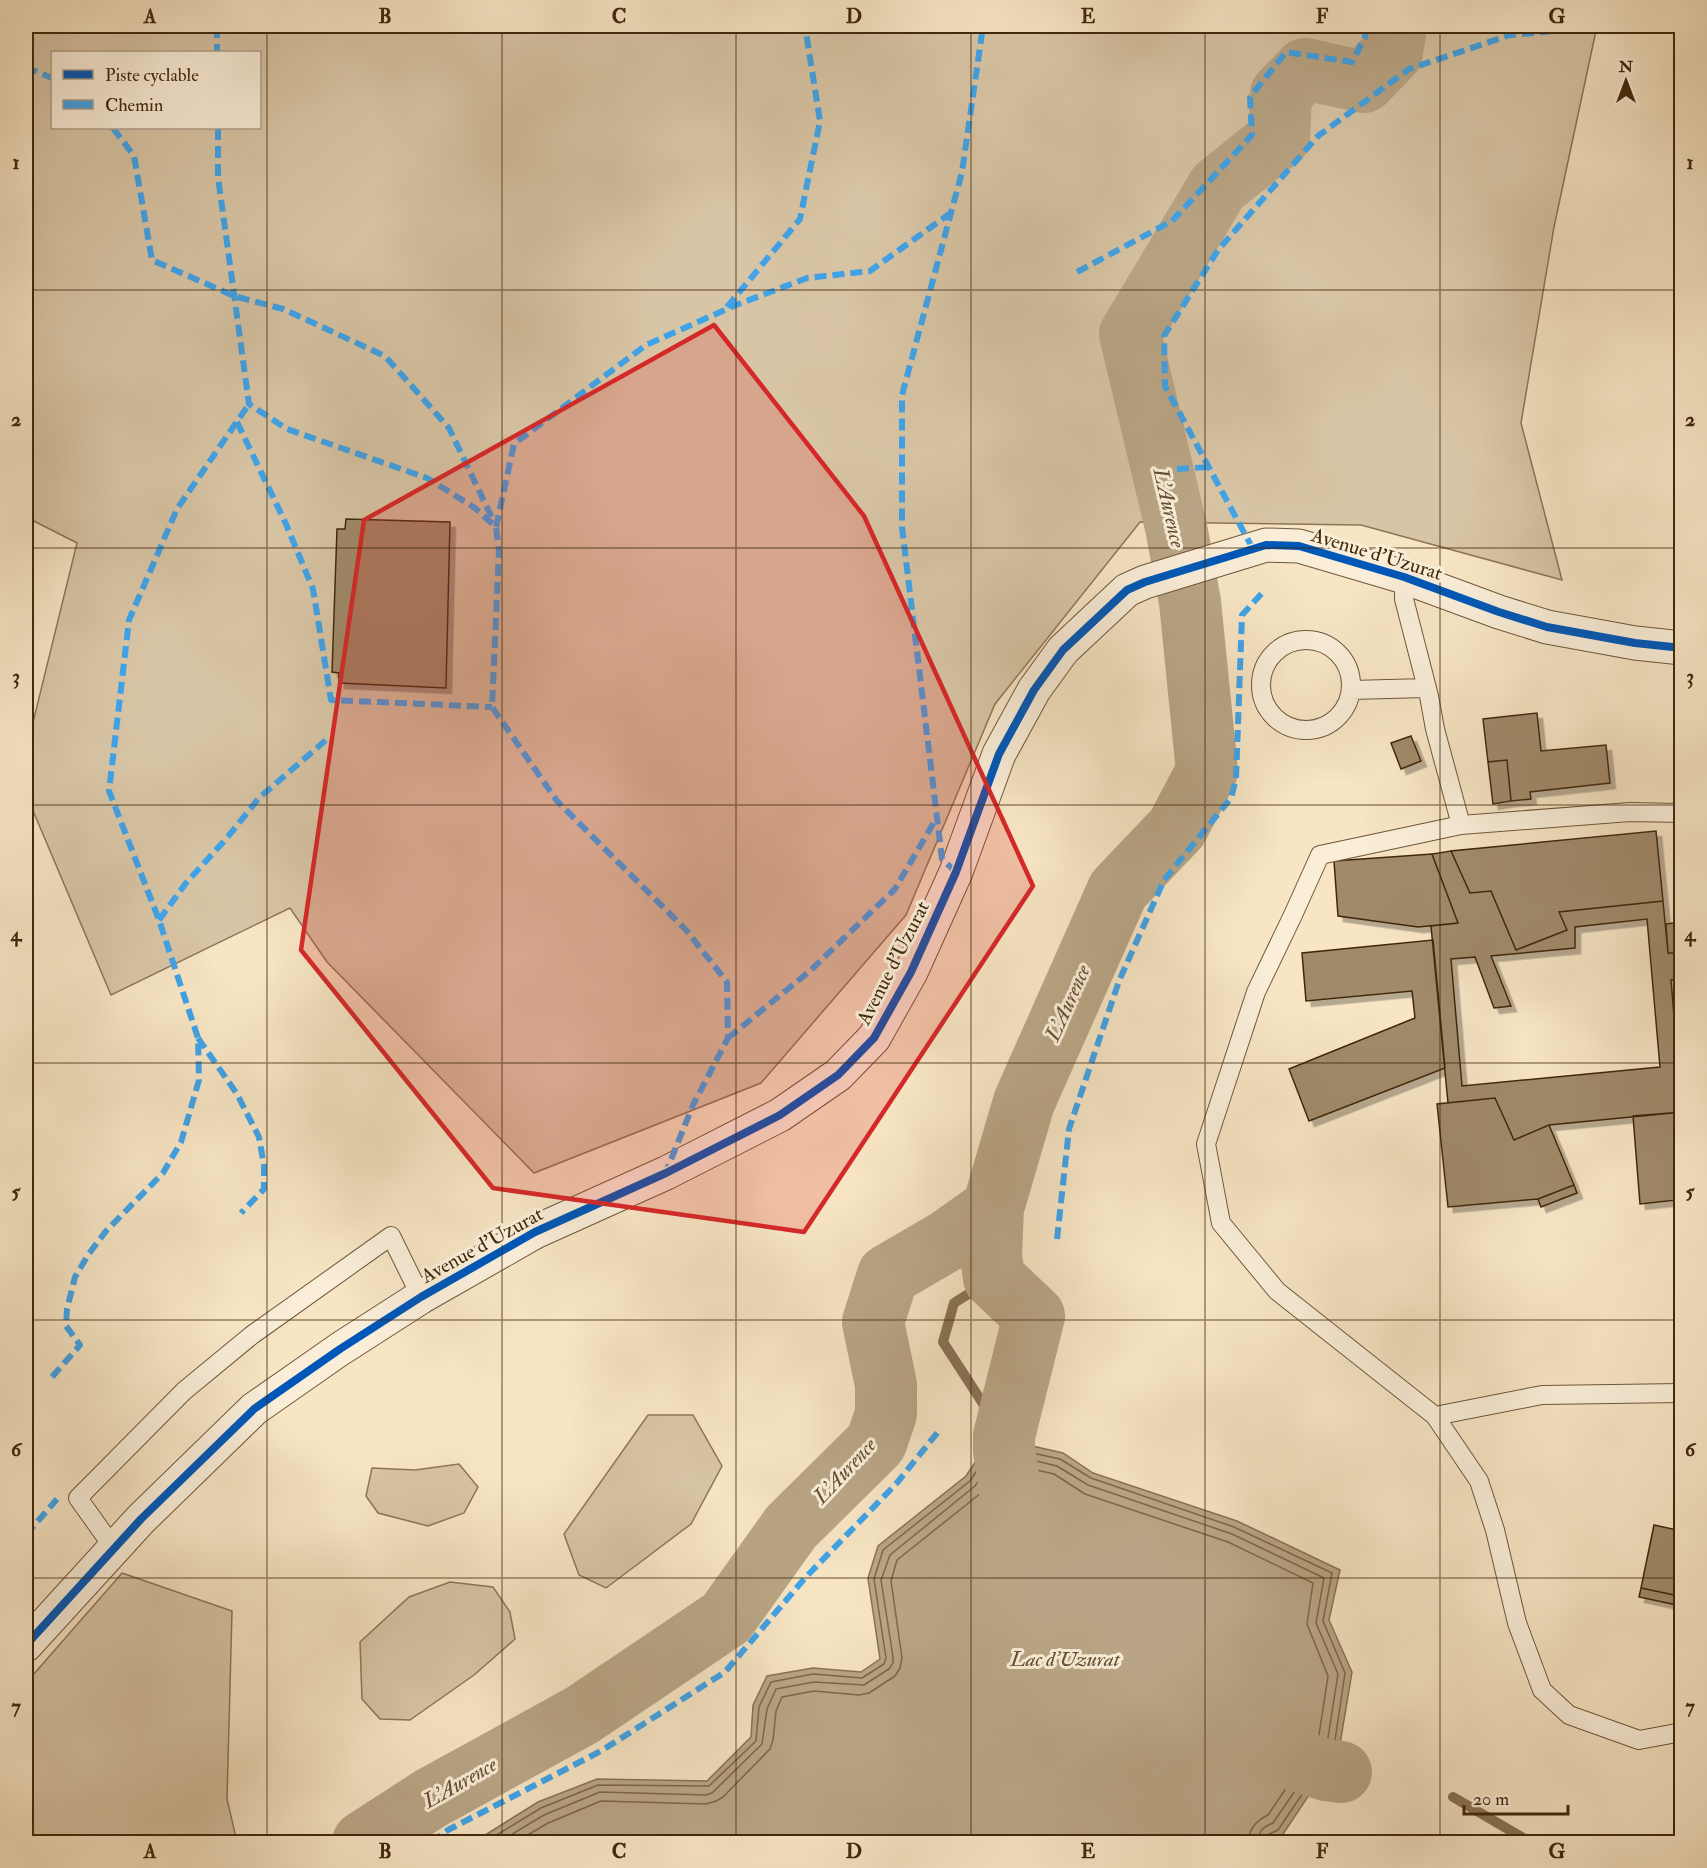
<svg xmlns="http://www.w3.org/2000/svg" width="1707" height="1868" font-family="'IM FELL Double Pica',serif">
<style>
.green{fill:#d8c5a5;stroke:#8c7658;stroke-width:1.5;fill-rule:evenodd}
.water{fill:#b9a585;stroke:#897354;stroke-width:1.5}
.lines{fill:none;stroke-linecap:round;stroke-linejoin:round}
.shore{stroke:#7d6648;stroke-width:1.5}
.stream{stroke:#897354;stroke-width:10}
.river{stroke:#b9a585;stroke-width:62}
.building{fill:#a08a6b;stroke:#41280b;stroke-width:1.5;fill-rule:evenodd;filter:url(#shadow)}
.service-casing{stroke:#6e5739;stroke-width:20}
.minor-casing{stroke:#6e5739;stroke-width:35}
.service{stroke:#faeed9;stroke-width:18}
.minor{stroke:#faeed9;stroke-width:33}
.quiet{stroke:#3fa3e9;stroke-width:6;stroke-dasharray:12 6;stroke-linecap:butt}
.cycleway-casing{stroke:#faeed9;stroke-width:11}
.cycleway{stroke:#0057b8;stroke-width:8}
.marked{fill:#d62828;fill-opacity:0.2;stroke:#d62828;stroke-width:4.5;stroke-linejoin:round}
.grid{fill:none;stroke:#41280b;stroke-width:1.5;stroke-opacity:0.55}
.labels{text-anchor:middle;dominant-baseline:central;stroke-width:6;stroke-linejoin:round;paint-order:stroke}
.street-label{font-size:20px;fill:#41280b;stroke:#faeed9}
.water-label{font-size:21px;font-style:italic;fill:#654e30;stroke:#faeed9}
.neatline{fill:none;stroke:#41280b;stroke-width:2}
.grid-label{font-size:20px;text-anchor:middle;font-weight:bold;fill:#41280b}
</style>
<defs>
<filter id="shadow"><feDropShadow dx="5.5" dy="5.5" stdDeviation="0" flood-color="#0004"/></filter>
</defs>
<rect width="100%" height="100%" fill="#f7e5c4"/>
<filter id="stains"><feTurbulence type="fractalNoise" baseFrequency=".00333" numOctaves="4"/><feColorMatrix values="0 0 0 0 .2 0 0 0 0 .09 0 0 0 0 .02 0 0 0 .5 -.17"/></filter>
<radialGradient id="worn" r=".72"><stop offset=".6" stop-color="#630" stop-opacity="0"/><stop offset="1" stop-color="#630" stop-opacity=".3"/></radialGradient>
<path class="green" d="M26,26H1597L1554,227L1521,423L1562,580L1361,525L1140,522L995,704L906,915L761,1083L534,1173L327,962L290,908L111,995L26,794V751L77,543L26,517ZM52,52H260V128H52Z
M648,1415H693L722,1466L691,1524L606,1588L579,1575L564,1534Z
M459,1464L478,1487L464,1513L428,1526L378,1513L366,1496L372,1468L415,1470Z
M122,1573L232,1611L227,1799L237,1842H26V1683Z
M450,1582L493,1587L510,1612L515,1639L474,1675L410,1720L380,1719L362,1699L360,1642L409,1597Z"/>
<path class="water" d="M1028,1445L1063,1453L1093,1473L1237,1521L1340,1570L1329,1620L1352,1672L1339,1750L1281,1837L1272,1838L1271,1842H474L538,1802L597,1779L707,1781L751,1737L753,1705L767,1676L813,1668L861,1672L880,1659L868,1578L878,1546L966,1476L980,1455Z"/>
<g class="lines">
<path class="shore" d="M485,1842L541,1808L598,1785L709,1786L756,1741L759,1707L771,1682L813,1674L862,1678L884,1664L886,1658L874,1579L883,1550L970,1481L984,1460L1028,1452L1060,1459L1091,1478L1234,1527L1332,1573L1323,1621L1345,1673L1334,1747L1278,1830L1267,1835L1265,1842
M499,1842L544,1815L600,1792L706,1795L712,1793L762,1744L767,1709L776,1689L814,1682L864,1685L889,1669L893,1663V1657L881,1580L890,1555L975,1486L988,1467L1028,1459L1057,1466L1088,1485L1232,1534L1324,1578L1316,1623L1338,1674L1327,1744L1273,1823C1263,1827 1258,1831 1258,1842
M516,1842L548,1823L601,1801L706,1804L716,1801L723,1797L770,1749L773,1740L776,1711L782,1697L814,1691L859,1695L869,1693L895,1676L900,1668L902,1658L891,1581L897,1560L981,1493L994,1475L1028,1468L1054,1474L1085,1494L1228,1542L1313,1583L1307,1624L1328,1676L1318,1741L1268,1815C1256,1821 1249,1828 1249,1842"/>
<path class="stream" d="M994,1278L954,1303L943,1342L1004,1436
M1453,1797L1530,1842"/>
<path class="river" d="M993,1208L991,1256L994,1278L1034,1316L1004,1436V1450L1016,1533
M1256,1729L1285,1757L1326,1770L1341,1772
M363,1842L431,1798L582,1715L726,1618L791,1527L876,1443L886,1414V1385L873,1322L888,1275L948,1240L993,1208L1024,1102L1118,890L1177,828L1207,771L1190,602L1176,527L1130,334L1218,187L1279,138L1281,94L1305,69L1364,82L1392,53L1396,26"/>
</g>
<path class="building" d="M346,519L450,522L446,688L339,683V673L332,672L337,529H345Z
M1537,713L1541,751L1606,745L1610,783L1530,792L1531,799L1511,801L1507,760L1488,762L1483,719Z
M1411,736L1421,761L1401,769L1391,743Z
M1507,760L1511,801L1493,804L1488,762Z
M1656,831L1663,901L1559,912L1567,930L1516,950L1491,891L1470,893L1451,851Z
M1451,851L1470,893L1491,891L1516,950L1567,930L1559,912L1663,901L1668,953H1682V979L1671,980L1682,1112L1549,1125L1514,1140L1495,1098L1448,1103L1431,926L1458,923L1432,854ZM1647,919L1660,1067L1462,1086L1451,959L1475,957L1494,1008L1511,1006L1491,956L1575,948V927Z
M1432,854L1458,923L1418,927L1338,916L1334,861Z
M1682,922V953H1668L1666,924Z
M1433,940L1445,1068L1309,1121L1289,1069L1415,1018L1412,991L1306,1001L1302,953Z
M1495,1098L1514,1140L1549,1125L1574,1185L1538,1199L1448,1207L1437,1104Z
M1682,1112V1228L1676,1200L1640,1204L1633,1116Z
M1574,1185L1577,1193L1541,1207L1538,1199Z
M1654,1525L1682,1531V1582L1679,1596L1641,1588Z
M1641,1588L1679,1596L1677,1605L1639,1597Z"/>
<g class="lines">
<defs>
<path id="service" d="M1404,577V599L1429,696L1435,729L1461,825
M1261 685a45 45 0 1 1 90 0a45 45 0 1 1-90 0Z
M1351,690L1426,688
M1682,813L1630,812L1461,825L1320,855L1293,915L1256,992L1206,1144L1221,1223L1277,1291L1435,1416L1479,1481L1495,1530L1517,1623L1542,1690L1569,1715L1639,1740L1682,1732
M1435,1416L1542,1395L1682,1393
M113,1547L78,1498L184,1391L252,1335L391,1236L421,1297"/>
<path id="minor" d="M26,1645L141,1519L254,1409L340,1349L421,1297L535,1232L666,1173L780,1115L838,1075L874,1038L911,972L956,872L999,754L1034,690L1063,650L1127,590L1145,582L1266,545L1299,546L1404,577L1499,612L1547,627L1635,643L1682,648"/>
</defs>
<use href="#service" class="service-casing"/>
<use href="#minor" class="minor-casing"/>
<use href="#service" class="service"/>
<use href="#minor" class="minor"/>
<path class="quiet" d="M217,26V52
M26,67L52,78
M113,128L134,156L152,260L234,296L283,309L385,356L449,428L494,522
M218,128V177L249,404L287,429L427,478L475,508L496,527L499,551L492,707L557,801L686,930L727,982L728,1038L693,1105L666,1172
M1077,272L1172,221L1252,135L1250,97L1286,52L1352,62L1365,37L1367,26
M727,307L800,219L820,121L805,26
M237,422L286,524L313,589L331,700L492,707
M1177,469L1209,467
M496,527L514,444L646,345L736,305L807,278L870,271L952,212
M1253,549L1165,386L1164,336L1218,250L1318,136L1409,69L1510,35L1578,29
M956,872L942,859L902,527V395L962,172L983,26
M159,920L186,883L226,839L259,798L326,740
M198,1038L237,1094L259,1137L264,1166V1189L241,1213
M728,1038L811,970L895,889L937,817
M1057,1239L1069,1129L1119,981L1164,880L1231,798L1236,779L1242,615L1263,592
M52,1377L80,1345L66,1326L67,1309L75,1277L88,1255L106,1231L163,1173L181,1142L199,1080L198,1038L159,920L109,791L129,620L177,509L249,404
M26,1535L57,1499
M431,1842L448,1830L601,1751L725,1672L805,1578L896,1484L938,1432"/>
<defs>
<path id="cycleway" d="M26,1645L141,1519L254,1409L340,1349L421,1297L535,1232L666,1173L780,1115L838,1075L874,1038L911,972L956,872L999,754L1034,690L1063,650L1127,590L1145,582L1266,545L1299,546L1404,577L1499,612L1547,627L1635,643L1682,648"/>
</defs>
<use href="#cycleway" class="cycleway-casing"/>
<use href="#cycleway" class="cycleway"/>
</g>
<path class="marked" d="M714,325L864,516L1033,886L804,1232L493,1188L301,950L364,520Z"/>
<path class="grid" d="M267,26V1842M502,26V1842M736,26V1842M971,26V1842M1205,26V1842M1440,26V1842M26,290H1682M26,548H1682M26,805H1682M26,1063H1682M26,1320H1682M26,1578H1682"/>
<g class="labels">
<g class="street-label">
<text transform="translate(1377 554) rotate(17)">Avenue d'Uzurat</text>
<text transform="translate(893 963) rotate(-63)">Avenue d'Uzurat</text>
<text transform="translate(482 1245) rotate(-29)">Avenue d'Uzurat</text>
</g>
<g class="water-label">
<text transform="translate(1169 508) rotate(77)">L'Aurence</text>
<text transform="translate(1068 1003) rotate(-66)">L'Aurence</text>
<text transform="translate(845 1471) rotate(-47)">L'Aurence</text>
<text x="1065" y="1659">Lac d'Uzurat</text>
<text transform="translate(460 1783) rotate(-30)">L'Aurence</text>
</g>
</g>
<rect width="1707" height="1868" fill="none" stroke="#f7e5c4" stroke-width="66"/>
<rect x="51" y="51" width="210" height="78" fill="#faeed9" stroke="#b09f87" stroke-width="1.5"/>
<rect x="63" y="70" width="30" height="9" fill="#0057b8" stroke="#b09f87" stroke-width="1.5"/>
<text x="105" y="81" font-size="18" fill="#41280b">Piste cyclable</text>
<rect x="63" y="100" width="30" height="9" fill="#3fa3e9" stroke="#b09f87" stroke-width="1.5"/>
<text x="105" y="111" font-size="18" fill="#41280b">Chemin</text>
<g transform="translate(1626 81)" stroke="#faeed9" stroke-width="4.5" paint-order="stroke">
<path d="M0-4.5L10 22L0 15L-10 22Z" fill="#41280b"/>
<text y="-9" font-size="16" font-weight="bold" text-anchor="middle" fill="#41280b">N</text>
</g>
<path d="M1464 1805v9h104v-9" fill="none" stroke="#41280b" stroke-width="3"/>
<text x="1473" y="1805" font-size="18" fill="#41280b" stroke="#faeed9" stroke-width="4.5" paint-order="stroke">20 m</text>
<rect x="33" y="33" width="1641" height="1802" class="neatline"/>
<g class="grid-label">
<text x="150" y="23">A</text>
<text x="385" y="23">B</text>
<text x="619" y="23">C</text>
<text x="854" y="23">D</text>
<text x="1088" y="23">E</text>
<text x="1322" y="23">F</text>
<text x="1557" y="23">G</text>
<text x="16" y="169">1</text>
<text x="1690" y="169">1</text>
<text x="16" y="426">2</text>
<text x="1690" y="426">2</text>
<text x="16" y="683">3</text>
<text x="1690" y="683">3</text>
<text x="16" y="941">4</text>
<text x="1690" y="941">4</text>
<text x="16" y="1198">5</text>
<text x="1690" y="1198">5</text>
<text x="16" y="1456">6</text>
<text x="1690" y="1456">6</text>
<text x="16" y="1713">7</text>
<text x="1690" y="1713">7</text>
<text x="150" y="1858">A</text>
<text x="385" y="1858">B</text>
<text x="619" y="1858">C</text>
<text x="854" y="1858">D</text>
<text x="1088" y="1858">E</text>
<text x="1322" y="1858">F</text>
<text x="1557" y="1858">G</text>
</g>
<rect width="100%" height="100%" filter="url(#stains)"/>
<rect width="100%" height="100%" fill="url(#worn)"/>
</svg>
